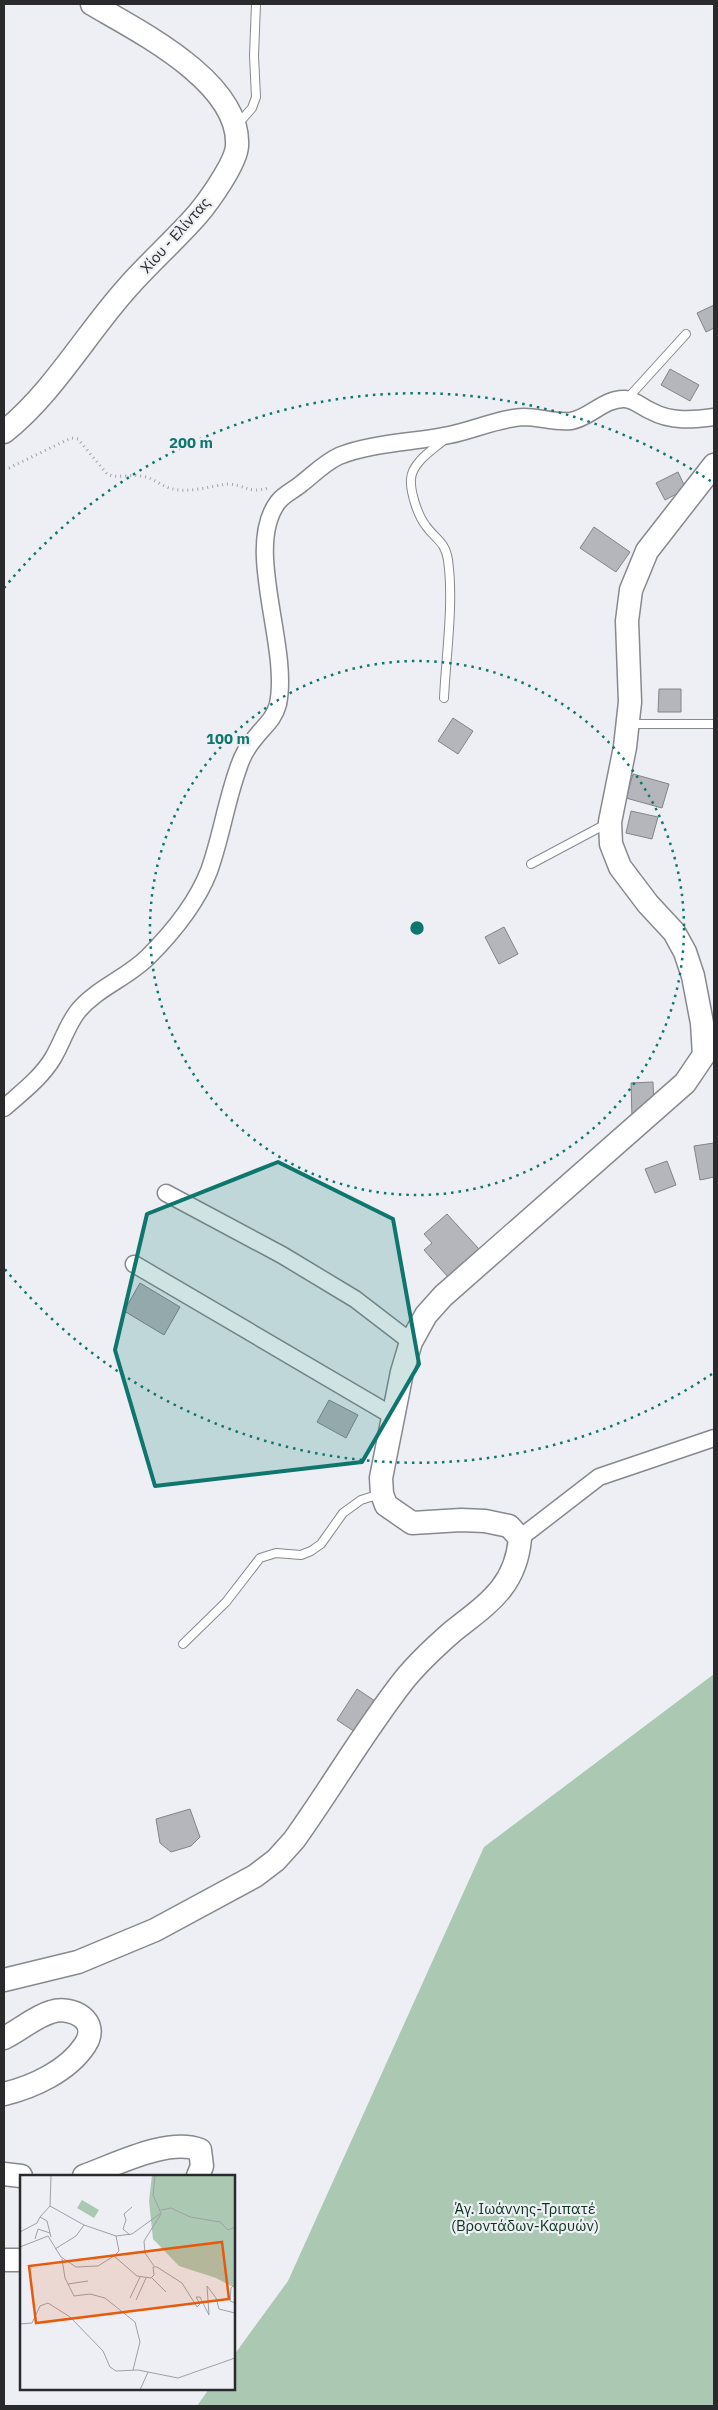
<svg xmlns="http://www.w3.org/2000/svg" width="718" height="2410" font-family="'IBM Plex Sans',sans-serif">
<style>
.green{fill:#abc8b2}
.building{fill:#b5b6bb;stroke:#838489}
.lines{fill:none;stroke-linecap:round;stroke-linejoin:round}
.lane-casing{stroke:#87898e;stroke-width:10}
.street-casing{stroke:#87898e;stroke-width:19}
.secondary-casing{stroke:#87898e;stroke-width:25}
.path{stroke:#a1a2a6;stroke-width:3;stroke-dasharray:1 4;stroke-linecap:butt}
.lane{stroke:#fff;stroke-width:8}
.street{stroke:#fff;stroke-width:16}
.secondary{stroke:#fff;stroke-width:22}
.marked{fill:#0f766e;fill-opacity:0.2;stroke:#0f766e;stroke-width:4;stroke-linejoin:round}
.ring{fill:none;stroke:#0f766e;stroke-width:2.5;stroke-dasharray:2.5 5}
.labels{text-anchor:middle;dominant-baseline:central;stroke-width:4.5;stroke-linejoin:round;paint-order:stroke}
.street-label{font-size:15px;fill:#2a2a2c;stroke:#edeff5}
.park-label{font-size:15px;fill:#0b361b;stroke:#edeff5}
.inset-road{fill:none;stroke:#9fa0a5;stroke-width:1}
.view{fill:#e8590c;fill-opacity:0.15;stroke:#e8590c;stroke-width:2.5}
.inset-edge{fill:none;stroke:#2a2a2c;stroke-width:2.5}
.centre{fill:#0f766e;stroke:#edeff5;stroke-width:2.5}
.ring-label{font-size:15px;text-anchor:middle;font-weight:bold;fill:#0f766e;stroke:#edeff5;stroke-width:4.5;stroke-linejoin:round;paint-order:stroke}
</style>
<rect width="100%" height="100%" fill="#edeff5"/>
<path class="green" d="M714,1674V2406H197L209,2389H234V2355L288,2281L484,1847Z"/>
<path class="building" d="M714,305V328L706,332L697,313Z
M670,369L699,385L690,401L661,385Z
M678,472L686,489L665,500L656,483Z
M594,527L630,552L616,572L580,548Z
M659,689H681V712H658Z
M453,718L473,731L458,754L438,741Z
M633,774L669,784L662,808L626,798Z
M631,811L658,817L652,839L626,833Z
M504,927L518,954L499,964L485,937Z
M653,1082L654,1106L632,1118L631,1083Z
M714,1143V1177L700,1180L694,1146Z
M667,1161L676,1185L655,1193L645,1169Z
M447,1214L479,1249L448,1277L424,1250L432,1243L424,1234Z
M140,1283L180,1307L164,1335L124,1311Z
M329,1400L358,1415L346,1438L317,1422Z
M357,1689L378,1703L358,1734L337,1720Z
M190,1809L200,1837L191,1846L171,1852L160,1843L156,1819Z"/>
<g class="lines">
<defs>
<path id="lane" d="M238,124L252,108L256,97L254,56L256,4
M627,399L686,334
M444,698C446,655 454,603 448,560C445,541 436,540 426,526C418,516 410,492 411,479C412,462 434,449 445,439
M630,724H714
M531,864L606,824
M183,1644L226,1602L260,1558L276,1553L301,1555L311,1551L321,1544L343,1513L361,1500L380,1494"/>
<path id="street" d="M4,1108C21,1093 41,1078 53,1058C62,1043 67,1025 78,1011C97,988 127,978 148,957C171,934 197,902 209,871C221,838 226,802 238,769C241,759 248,746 255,738C264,726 274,720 278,704C290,645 243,548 278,502C284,494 294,490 301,484C314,474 324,463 339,456C370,443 416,442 449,435C474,430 499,418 524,417C540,417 555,423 571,421C590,418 604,398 625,399C636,400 641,407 651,411C671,422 693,420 714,417
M166,1193L282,1255L355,1299L411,1342
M134,1264L393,1416
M520,1538L599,1477L714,1438"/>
<path id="secondary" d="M4,432C53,393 85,335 127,288C149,263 175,240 197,215C209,201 236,163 237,146C241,82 138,31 92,4
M4,1980L78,1962L155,1930L255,1876L276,1860L294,1840C332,1787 364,1731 404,1680C417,1664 436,1646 452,1632C487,1604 516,1587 520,1538L509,1526L485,1521L461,1520L412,1523L386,1505L382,1494L381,1478L402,1372L411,1342L426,1315L443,1296L685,1083L704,1055L702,1023L693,976L685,952L674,932L648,904L620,867L611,844L610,822L625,747L630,702L627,621L631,590L647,551L714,465
M4,2038C19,2031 34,2017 51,2012C72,2005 101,2021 85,2045C68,2071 33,2087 4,2094
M4,2174L21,2176
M84,2176C115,2165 169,2137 200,2150L202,2166L198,2176
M4,2260H21"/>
</defs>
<use href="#lane" class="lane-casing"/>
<use href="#street" class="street-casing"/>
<use href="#secondary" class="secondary-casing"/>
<path class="path" d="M4,467L9,468L71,438L78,439L107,474C117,479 130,474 141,476C153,477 162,487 173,489C189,493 211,486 228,484C246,485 248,494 268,488"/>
<use href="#lane" class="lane"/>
<use href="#street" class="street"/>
<use href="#secondary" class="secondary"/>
</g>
<path class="marked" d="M278,1162L393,1219L419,1364L362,1462L155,1486L115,1350L147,1214Z"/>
<g class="ring">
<circle cx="417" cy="928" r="267"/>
<path d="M712 1374A535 535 0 0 1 4 1268M4 588A535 535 0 0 1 712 482"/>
</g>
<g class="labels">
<g class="street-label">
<text transform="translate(175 235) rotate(-48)">Χίου - Ελίντας</text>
</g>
<g class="park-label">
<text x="525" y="2208">Άγ. Ιωάννης-Τριπατέ<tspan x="525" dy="17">(Βροντάδων-Καρυών)</tspan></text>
</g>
</g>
<g transform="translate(20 2175)">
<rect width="215" height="215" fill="#edeff5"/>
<path d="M132,0H215V113L196,103L159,91L133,64L129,26ZM62,25L79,35L74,43L57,33Z" fill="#abc8b2"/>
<path class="inset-road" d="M30,31L31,0M141,35L151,33L170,42L200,47L208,55L215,52M0,57L17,48L20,42M110,60L103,54L106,45L104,39L112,32M31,62L27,46L20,42L30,31L64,50L96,61L112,59L141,38L133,20L135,0M15,64L18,54L30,58M0,72L28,61L41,82L56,92L78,91L94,81L117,101L131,103L134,100L133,92H137L162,108L177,132L180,129L176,122H180L189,140L187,111L196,123L199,134L215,138M35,74L56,61L64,50M94,81L99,76L96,61M42,84L45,103L54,121L70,119L85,123L115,147L120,167L113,195M134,91L125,78L124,66L141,39M132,103L146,117M48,109L68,106M215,109L211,113L210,126L215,128M110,123L120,102M116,125L126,103M0,149L12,148L20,131L28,128L50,142L83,176L90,192L96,196L118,195L158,203L215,183M120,215L128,197"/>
<path class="view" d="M202,67L209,124L16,148L9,91Z"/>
<rect width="215" height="215" class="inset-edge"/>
</g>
<circle cx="417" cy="928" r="8" class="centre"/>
<g class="ring-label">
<text x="191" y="448">200 m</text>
<text x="228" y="744">100 m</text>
</g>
<rect width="718" height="2410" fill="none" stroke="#2a2a2c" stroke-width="10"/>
</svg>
